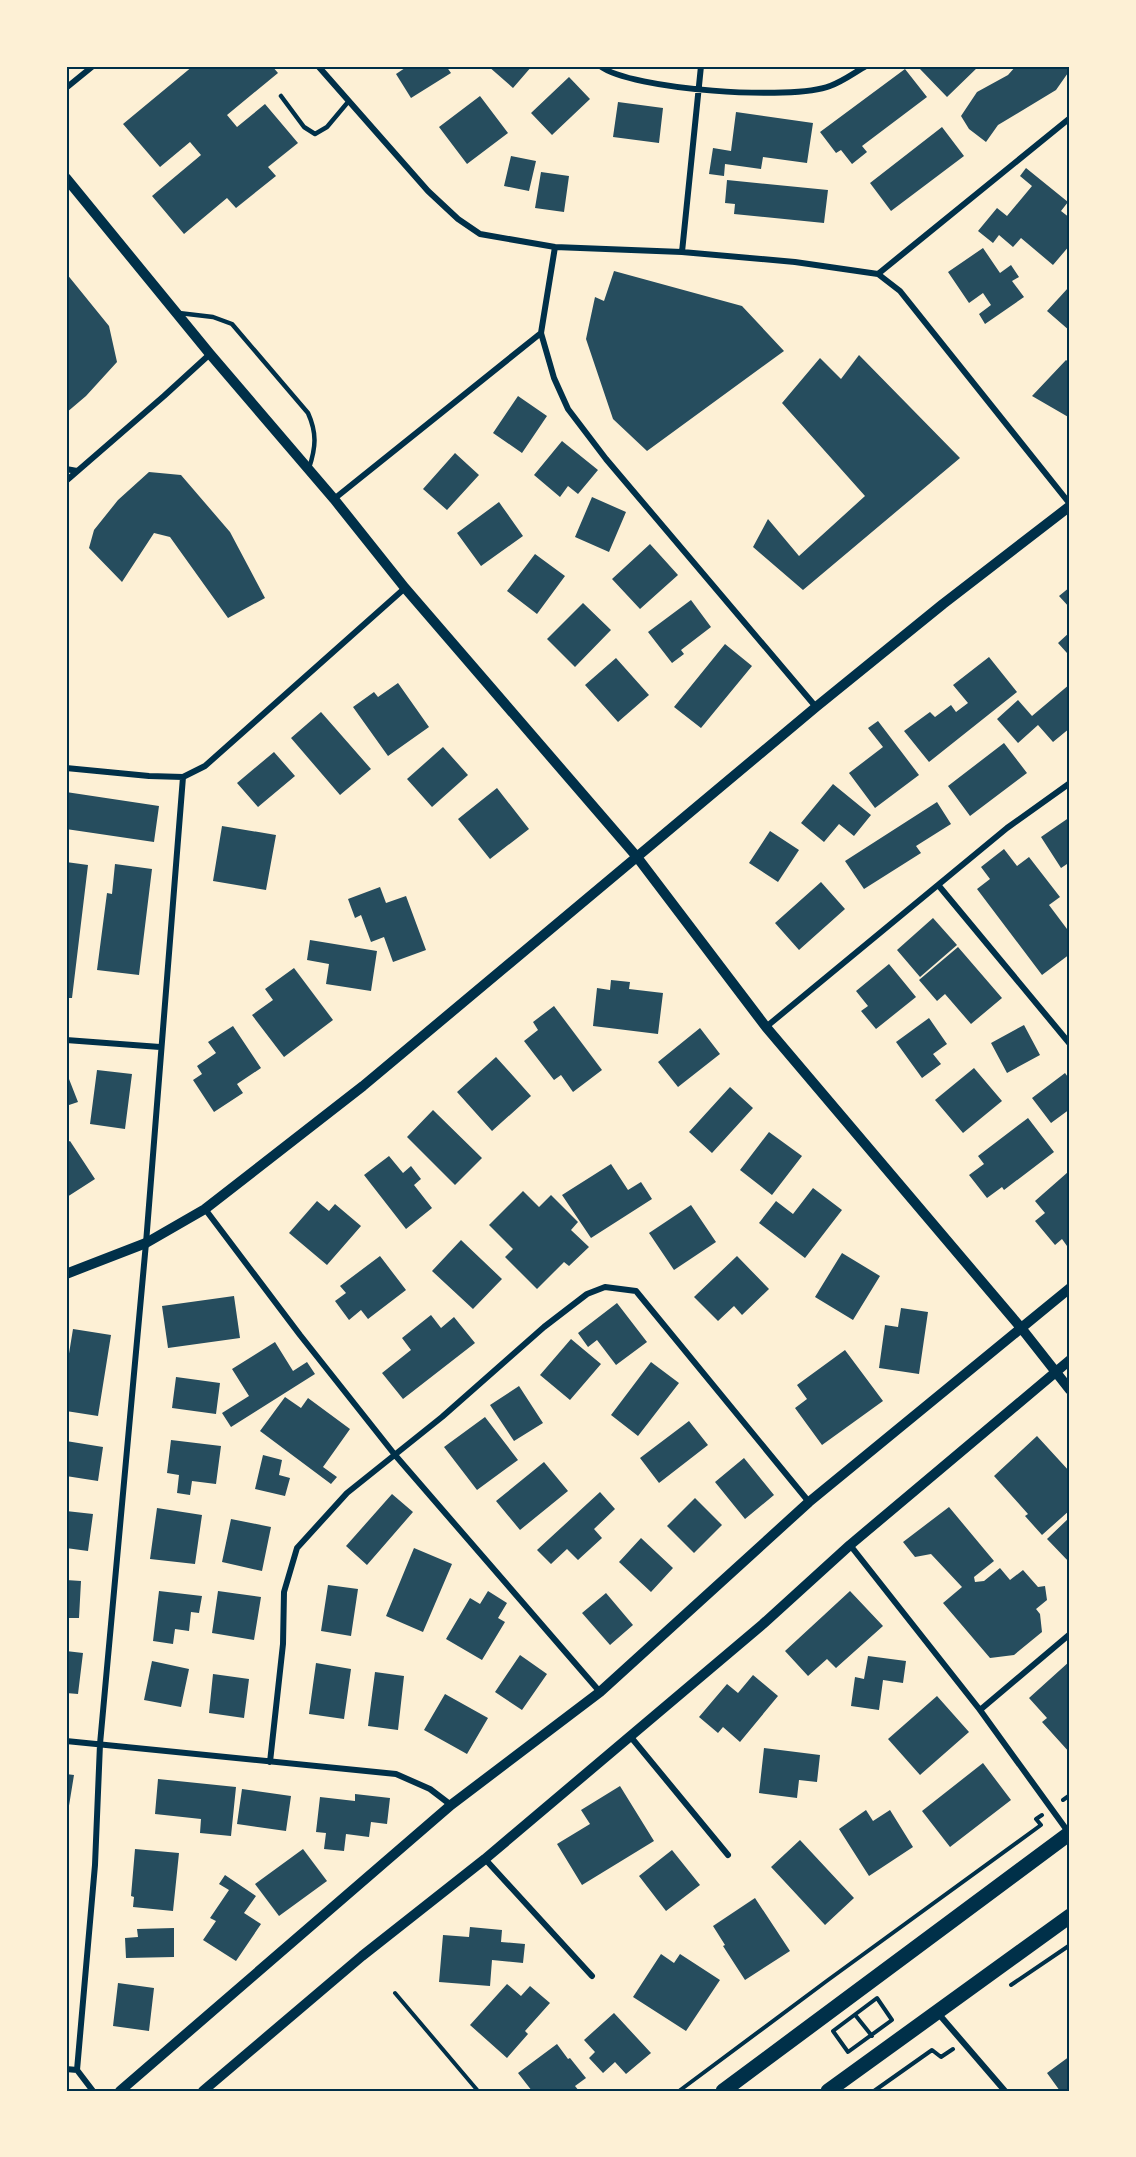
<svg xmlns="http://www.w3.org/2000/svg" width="1136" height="2157" font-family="Helvetica,sans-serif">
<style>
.building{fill:#264d5e}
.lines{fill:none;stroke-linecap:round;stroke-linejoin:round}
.path{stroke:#003049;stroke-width:4}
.service{stroke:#003049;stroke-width:4.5}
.minor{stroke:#003049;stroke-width:6}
.tertiary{stroke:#003049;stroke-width:10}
.primary{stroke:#003049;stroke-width:15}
.neatline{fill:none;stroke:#003049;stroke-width:2}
</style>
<rect width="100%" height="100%" fill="#fdf0d5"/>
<path class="building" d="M193,66H272L278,73L227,115L237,127L265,104L298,143L268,167L276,176L236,208L227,198L184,234L152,196L201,155L190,142L160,167L123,124Z
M408,66H446L451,73L411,98L396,74Z
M488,66H532L513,88Z
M924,66H979L947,97L920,69Z
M1016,66H1070V70L1056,90L998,125L986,142L969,129L961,116L977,92L1008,75Z
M905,69L927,97L862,146L867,152L852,164L841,150L836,153L820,132Z
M569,77L590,99L552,135L531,113Z
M480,96L508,133L467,164L439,127Z
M618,102L663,108L659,143L613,137Z
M736,112L813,123L807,163L763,157L761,169L725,164L724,176L709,174L713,148L731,151Z
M942,127L964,156L891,211L870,183Z
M511,156L536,161L529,191L504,186Z
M1026,168L1068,202L1061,211L1070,218V245L1053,265L1021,238L1013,247L999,235L993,243L978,231L997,208L1007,216L1032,186L1020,176Z
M541,172L569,176L564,212L535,208Z
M727,180L828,190L824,223L734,214L735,204L725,203Z
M983,248L1000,273L1011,265L1019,277L1012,281L1024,297L985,324L979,314L991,305L983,293L969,303L948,272Z
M614,271L742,306L784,351L647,451L613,419L586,339L595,297L604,301Z
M66,273L109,326L117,362L86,396L66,413Z
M1068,288L1070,290V331L1047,311Z
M859,355L960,458L803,590L753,547L768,519L799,556L865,496L782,403L820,358L841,379Z
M1066,360L1070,363V418L1032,396Z
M518,396L547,416L522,453L493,433Z
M562,441L598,470L578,494L568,486L560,497L534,475Z
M455,453L479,475L447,510L423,489Z
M149,472L181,475L230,532L265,598L228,618L170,537L154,533L122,582L89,548L94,530L118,500Z
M592,497L626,512L609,552L575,537Z
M499,502L523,536L481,566L457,533Z
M650,544L678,575L640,609L612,579Z
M535,554L565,576L537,614L507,591Z
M1070,587V608L1059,596Z
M691,600L711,627L681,650L684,654L672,663L648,632Z
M583,603L611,630L575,667L547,639Z
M1070,632V650L1067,653L1058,643Z
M725,644L752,666L701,728L674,707Z
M989,657L1017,692L929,762L904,731L930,712L935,717L951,705L956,712L968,703L953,685Z
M616,658L649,695L618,722L585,685Z
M398,683L429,727L388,756L353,707L374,692L378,697Z
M1070,684V728L1053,742L1038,725L1018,743L997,719L1018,700L1032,716Z
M321,712L371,769L340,795L291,738Z
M878,721L919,775L875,808L849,773L883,747L868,728Z
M1004,743L1027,773L970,816L948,786Z
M443,747L468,775L432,807L407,779Z
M274,752L295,776L258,807L237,783Z
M833,784L871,815L854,836L839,824L824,842L801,823Z
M497,788L529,829L490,859L458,819Z
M66,792L159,806L154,842L66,829Z
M937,802L951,824L916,846L921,853L864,889L845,861Z
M1070,817V862L1061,868L1041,837Z
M222,826L276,835L266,890L213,881Z
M770,831L799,850L778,882L749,863Z
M1004,849L1017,866L1029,857L1060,897L1049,905L1070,933V954L1042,975L977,889L990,879L981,867Z
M66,862L88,865L72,998H66Z
M115,864L152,869L139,975L97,970L107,893L112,894Z
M821,882L845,909L799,950L775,923Z
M380,887L386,903L406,896L426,950L393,962L384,937L371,942L361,915L355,918L348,899Z
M933,918L957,945L920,977L897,950Z
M310,940L377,951L371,991L326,984L329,964L307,960Z
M958,947L1002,998L971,1024L945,994L937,1001L919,980Z
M889,964L916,997L876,1029L861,1011L868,1006L856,991Z
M294,968L333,1020L284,1057L252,1015L273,1000L265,989Z
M611,980L630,982L629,989L663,993L658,1034L593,1026L597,988L610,990Z
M554,1006L602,1070L573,1092L561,1075L554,1080L524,1041L538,1030L533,1022Z
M929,1018L947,1044L933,1054L941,1064L922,1078L896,1042Z
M1024,1025L1040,1055L1007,1073L991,1043Z
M233,1026L261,1068L237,1084L243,1093L214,1112L193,1080L202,1074L197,1066L216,1053L208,1042Z
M700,1028L720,1054L678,1087L658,1062Z
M496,1057L531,1096L492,1131L457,1092Z
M974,1068L1002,1101L963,1133L935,1100Z
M97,1070L132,1074L125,1129L90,1124Z
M1065,1073L1070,1080V1109L1051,1123L1032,1098Z
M69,1079L78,1102L66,1106V1080Z
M730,1087L753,1108L712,1153L689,1132Z
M433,1110L482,1158L455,1185L407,1137Z
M1028,1118L1054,1152L1004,1190L1002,1187L987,1198L969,1175L984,1164L978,1156Z
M769,1132L802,1156L772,1195L740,1170Z
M70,1141L95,1179L67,1197L66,1143Z
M389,1156L403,1173L411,1166L421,1179L414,1185L432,1208L406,1229L364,1175Z
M611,1164L628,1190L641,1182L652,1199L591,1238L562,1195Z
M1068,1172L1070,1175V1243L1067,1246L1062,1239L1055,1245L1035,1221L1045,1213L1035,1201Z
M813,1188L842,1210L805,1258L759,1223L776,1201L793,1214Z
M523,1191L539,1207L551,1195L578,1222L571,1230L589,1247L569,1266L564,1262L537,1289L505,1257L513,1249L489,1225Z
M317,1201L329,1211L335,1204L361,1226L327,1265L289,1233Z
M691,1205L716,1242L674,1270L649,1233Z
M461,1240L502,1279L473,1309L432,1271Z
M842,1253L880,1276L853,1320L815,1297Z
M380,1256L406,1290L368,1319L361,1310L349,1320L335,1301L346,1293L340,1286Z
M737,1256L769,1289L742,1315L734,1306L718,1321L694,1297Z
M234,1296L240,1338L168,1348L162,1306Z
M617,1303L647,1342L616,1365L597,1340L588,1347L578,1333Z
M901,1308L928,1312L919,1374L879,1368L885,1325L898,1327Z
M431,1315L441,1328L454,1317L475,1343L403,1399L382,1373L411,1350L402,1338Z
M73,1329L111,1335L98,1416L66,1411V1372Z
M571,1339L601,1364L570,1400L540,1375Z
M275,1342L293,1371L307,1362L315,1374L231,1427L222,1413L249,1396L232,1369Z
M845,1350L883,1401L822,1445L795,1408L807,1399L797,1385Z
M651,1362L679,1383L638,1436L611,1415Z
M176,1377L220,1383L216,1414L172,1408Z
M519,1386L543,1423L514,1441L490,1405Z
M285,1397L301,1408L308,1398L350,1429L323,1467L337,1477L331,1484L260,1431Z
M485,1417L518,1460L477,1490L444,1447Z
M689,1421L708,1445L659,1483L640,1458Z
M1037,1436L1070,1472V1510L1042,1535L1025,1516L1028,1514L994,1476Z
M171,1440L221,1446L216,1484L192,1481L190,1495L177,1493L179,1475L167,1473Z
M66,1441L103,1447L98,1481L66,1476Z
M263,1455L282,1460L279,1475L290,1478L285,1496L255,1489Z
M744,1458L774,1495L745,1519L715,1482Z
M544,1462L568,1491L520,1530L496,1501Z
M600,1492L615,1509L594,1529L602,1538L578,1560L567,1549L551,1564L537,1550Z
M392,1494L413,1512L367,1565L346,1546Z
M695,1498L722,1525L694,1553L667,1526Z
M949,1507L994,1561L974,1577L975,1582L984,1581L1000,1568L1010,1580L1023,1570L1038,1587L1045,1586L1047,1600L1036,1609L1040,1614L1042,1632L1014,1655L990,1658L943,1603L962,1587L931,1554L915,1557L903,1542Z
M157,1508L202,1515L195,1564L150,1559Z
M66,1511L93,1514L88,1551L66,1548Z
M1070,1517V1563L1047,1539Z
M231,1519L271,1527L262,1571L222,1562Z
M641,1538L673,1568L651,1592L619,1562Z
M414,1548L452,1564L423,1632L386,1616Z
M66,1580L81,1581L79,1618H66Z
M328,1585L358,1589L351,1636L321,1631Z
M159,1591L202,1596L199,1613L191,1612L189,1631L175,1629L173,1644L153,1641Z
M218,1591L261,1597L254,1640L212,1633Z
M488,1591L507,1603L498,1618L505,1622L482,1660L446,1639L470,1598L480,1604Z
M850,1591L883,1626L836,1668L827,1659L808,1676L785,1651Z
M606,1593L633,1625L610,1645L582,1613Z
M66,1651L83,1653L78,1694L66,1693Z
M520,1655L547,1674L522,1710L495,1692Z
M868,1656L906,1661L903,1683L883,1680L879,1710L851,1706L855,1677L864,1679Z
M152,1661L189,1669L181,1707L144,1700Z
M1070,1661V1753L1042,1722L1047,1718L1029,1698Z
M316,1663L351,1669L344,1719L309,1714Z
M375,1672L404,1676L398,1730L368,1726Z
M213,1674L249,1679L244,1718L209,1713Z
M753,1675L778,1696L740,1742L723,1727L718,1733L699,1717L727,1684L738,1693Z
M445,1694L488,1718L467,1754L424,1730Z
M937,1696L969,1732L920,1775L888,1739Z
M764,1748L820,1755L817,1782L799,1780L797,1798L759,1793Z
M983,1763L1011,1800L950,1847L922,1811Z
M66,1774L74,1775L67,1818H66Z
M158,1779L236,1787L231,1836L200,1833L201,1819L155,1814Z
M620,1786L654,1841L582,1885L557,1844L590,1824L581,1810Z
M242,1789L291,1796L286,1831L237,1824Z
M355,1794L390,1798L387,1824L371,1822L369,1837L346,1834L344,1851L324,1849L326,1833L316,1832L320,1797L355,1801Z
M866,1810L873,1821L890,1810L913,1847L869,1876L839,1829Z
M800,1840L854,1898L825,1925L771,1867Z
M135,1849L179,1853L173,1911L133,1907L134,1897L131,1896Z
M303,1849L327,1881L279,1916L255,1884Z
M672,1850L700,1885L666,1911L639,1876Z
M225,1875L256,1896L244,1913L261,1924L236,1961L203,1940L216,1921L210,1918L229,1890L219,1884Z
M755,1898L790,1951L745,1980L723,1946L725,1945L713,1926Z
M470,1927L502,1930L501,1942L525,1944L523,1963L492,1960L490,1986L439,1982L443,1935L469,1937Z
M174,1928V1957L126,1958L125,1938L138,1937L137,1929Z
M661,1954L674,1963L680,1954L720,1980L686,2031L633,1997Z
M118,1983L154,1988L149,2031L113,2026Z
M507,1984L521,1996L530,1986L550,2003L525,2031L528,2034L507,2058L470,2025Z
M614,2013L651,2053L626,2074L615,2062L603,2073L589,2058L595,2052L584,2040Z
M557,2044L568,2059L570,2058L586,2078L575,2086L579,2091H532L518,2073Z
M1070,2056V2091H1060L1047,2073Z"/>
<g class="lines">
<path class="path" d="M1063,1800L1070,1795
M1011,1985L1070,1945
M395,1993L478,2091
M877,1998L892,2020L848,2052L833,2031Z
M856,2016L872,2036
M679,2091L828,1980L1041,1825L1036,1819L1042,1815
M874,2091L932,2050L941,2057L953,2049"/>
<path class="service" d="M281,96L304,127L315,134L327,127L348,102
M179,313L213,317L232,324L308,413C317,433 316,447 309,468"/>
<path class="minor" d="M318,66L428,191L458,219L480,234L555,247L682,252L795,262L878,274L1070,118
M600,66C631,90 793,101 830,86C842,82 854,73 866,66
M66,88L93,66
M555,247L541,333L554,378L568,409L606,459L816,707
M682,252L701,66
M878,274L900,291L1070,504
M66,469L77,471
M66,481L164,396L210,354
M334,499L541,333
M66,768L149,776L183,777L205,766L405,588
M939,886L1070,1044
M766,1027L1007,828L1070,783
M66,1040L160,1047
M205,1209L300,1335L395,1455L600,1692
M850,1545L980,1710L1069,1833
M980,1710L1070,1634
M630,1736L728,1855
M66,1741L396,1774L430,1789L451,1805
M270,1762L283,1644L284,1592L297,1548L347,1493L442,1417L544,1327L587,1294L605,1287L636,1291L809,1502
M485,1859L592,1976
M937,2012L1005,2091
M66,2069L77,2070L93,2091
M77,2070L95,1865L100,1744L146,1243L183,777"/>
<path class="tertiary" d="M66,178L210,354L334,499L405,588L637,857L766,1027L1022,1329L1070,1390
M66,1274L146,1243L205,1209L363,1086L816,707L943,604L1070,506
M120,2091L451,1805L600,1692L809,1502L1070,1288
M203,2091L362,1956L485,1859L763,1624L850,1545L1070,1360"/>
<path class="primary" d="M723,2091L1070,1833
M828,2091L1070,1916"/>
</g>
<rect width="1136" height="2157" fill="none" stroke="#fdf0d5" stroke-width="135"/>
<rect x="68" y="68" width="1000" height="2022" class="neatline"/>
</svg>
